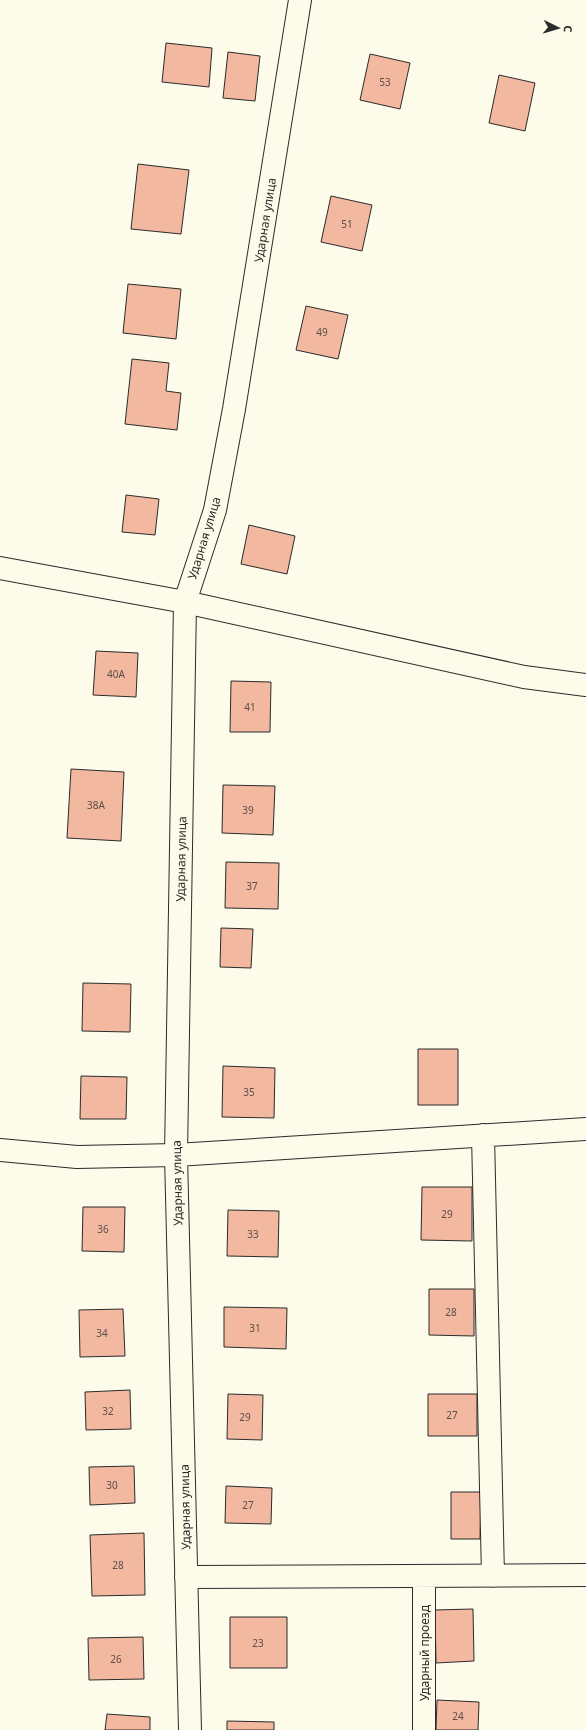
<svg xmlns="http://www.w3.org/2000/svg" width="586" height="1730" font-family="'Noto Sans',sans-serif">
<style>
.building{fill:#f2b8a0;stroke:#2b2b2b}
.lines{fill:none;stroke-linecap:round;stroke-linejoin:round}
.minor-casing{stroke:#2b2b2b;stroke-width:24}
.minor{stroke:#fdfbea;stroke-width:22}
.labels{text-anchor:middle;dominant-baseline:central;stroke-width:3;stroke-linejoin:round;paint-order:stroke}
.number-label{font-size:10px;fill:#5d4e48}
.street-label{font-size:12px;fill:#2b2b2b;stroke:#fdfbea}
</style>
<rect width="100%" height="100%" fill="#fdfbea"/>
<path class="building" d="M166,43L212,48L209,87L162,82Z
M228,52L260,56L255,101L223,98Z
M370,54L410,63L400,109L360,100Z
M499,75L535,83L525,131L489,123Z
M138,164L189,170L181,234L131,229Z
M331,196L372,205L362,251L321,242Z
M128,284L181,289L176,339L123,333Z
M306,306L348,315L338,359L296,350Z
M132,359L169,363L166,391L181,393L177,430L125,424Z
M126,495L159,499L155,535L122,532Z
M249,525L295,536L287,574L241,564Z
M96,651L138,653L136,697L93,695Z
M231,681L271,682L270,732H230Z
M71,769L124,772L121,841L67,838Z
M223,785L275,786L273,835L222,833Z
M226,862L279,863L278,909L225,908Z
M221,928L253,929L251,968L220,967Z
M83,983L131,984L130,1032L82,1031Z
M418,1049H458V1105H418Z
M223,1066L275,1068L274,1118L222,1117Z
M81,1076L127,1077L126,1119H80Z
M422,1187H472V1241L421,1240Z
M83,1207H125L124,1252L82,1251Z
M228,1210L279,1211L278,1257L227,1256Z
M429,1289H474V1336L429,1335Z
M224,1307L287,1308L286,1349L224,1347Z
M123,1309L125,1356L80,1357L79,1310Z
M130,1390L131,1429L86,1430L85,1392Z
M228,1394L263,1395L262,1440L227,1439Z
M428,1394H477V1436H428Z
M134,1466L135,1503L90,1505L89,1467Z
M226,1486L272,1488L271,1524L225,1523Z
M451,1492H481L480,1539H451Z
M144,1533L145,1595L92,1596L90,1535Z
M473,1609L474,1661L436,1663L435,1610Z
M230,1617H287V1668H230Z
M143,1637L144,1679L89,1680L88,1638Z
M437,1700L479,1702L478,1730H436Z
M107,1714L150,1717V1730H105Z
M227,1721L274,1722V1730H227Z"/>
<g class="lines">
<defs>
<path id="minor" d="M0,568L185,602L524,677L586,685
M483,1135L493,1576
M0,1150L77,1157L176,1155L586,1129
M186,1577L586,1575
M190,1730L176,1155L185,602L215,510L234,409L300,0
M424,1730V1576"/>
</defs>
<use href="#minor" class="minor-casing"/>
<use href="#minor" class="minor"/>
</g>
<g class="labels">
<g class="number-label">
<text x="385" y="82">53</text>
<text x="347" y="224">51</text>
<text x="322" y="332">49</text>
<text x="116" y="674">40А</text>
<text x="250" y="707">41</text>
<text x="96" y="805">38А</text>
<text x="248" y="810">39</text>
<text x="252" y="886">37</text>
<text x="249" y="1092">35</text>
<text x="447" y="1214">29</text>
<text x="103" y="1229">36</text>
<text x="253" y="1234">33</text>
<text x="451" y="1312">28</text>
<text x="255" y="1328">31</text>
<text x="102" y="1333">34</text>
<text x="108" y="1411">32</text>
<text x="452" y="1415">27</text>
<text x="245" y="1417">29</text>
<text x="112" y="1485">30</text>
<text x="248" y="1505">27</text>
<text x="118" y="1565">28</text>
<text x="258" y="1643">23</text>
<text x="116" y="1659">26</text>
<text x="458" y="1716">24</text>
</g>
<g class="street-label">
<text transform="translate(265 220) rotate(-81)">Ударная улица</text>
<text transform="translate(204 538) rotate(-73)">Ударная улица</text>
<text transform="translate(181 859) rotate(-89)">Ударная улица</text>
<text transform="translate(177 1183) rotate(-91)">Ударная улица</text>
<text transform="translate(185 1507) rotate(-91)">Ударная улица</text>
<text transform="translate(424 1653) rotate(-90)">Ударный проезд</text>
</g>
</g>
<g transform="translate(558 28) rotate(95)" stroke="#fdfbea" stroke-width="3" paint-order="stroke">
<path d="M0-3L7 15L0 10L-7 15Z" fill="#2b2b2b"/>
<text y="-6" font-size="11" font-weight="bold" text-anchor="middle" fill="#2b2b2b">С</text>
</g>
</svg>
